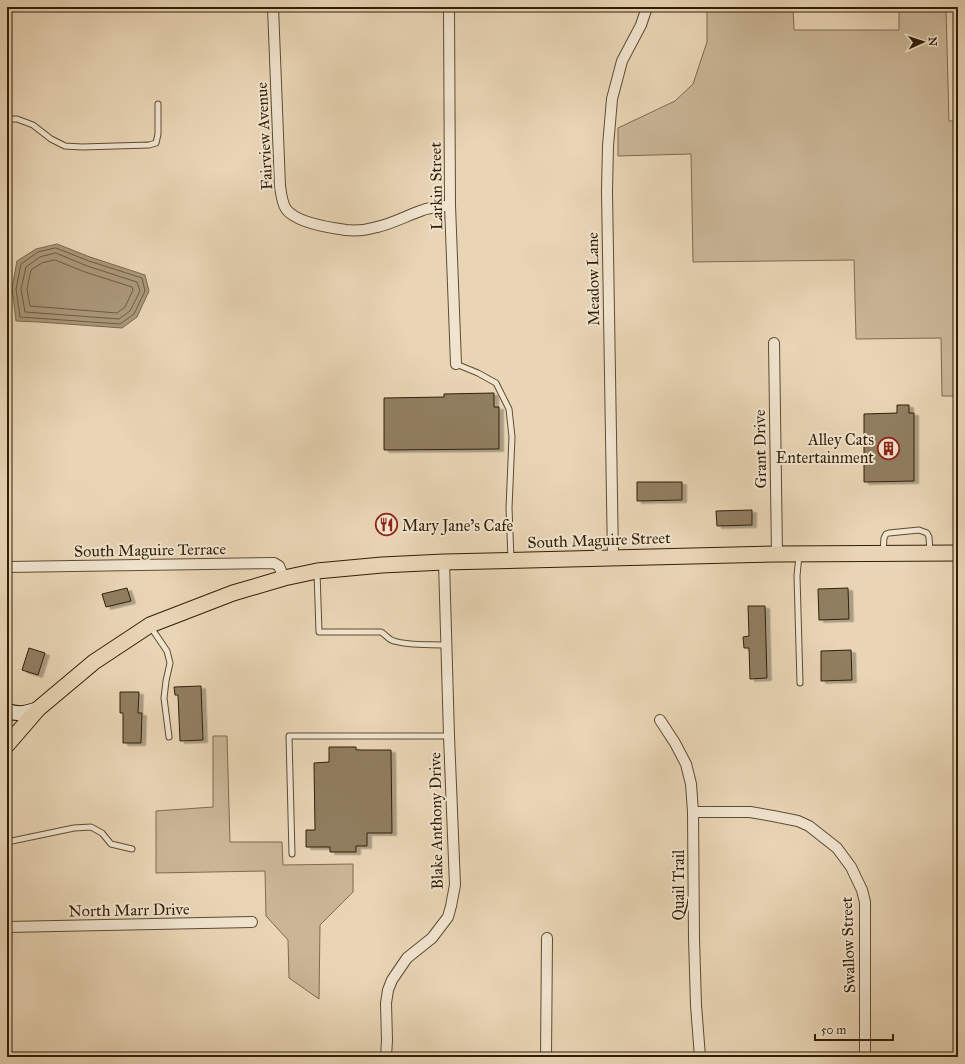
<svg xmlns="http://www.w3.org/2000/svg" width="965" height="1064" font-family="'IM FELL Great Primer',serif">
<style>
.green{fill:#cab697;stroke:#7d6a4e}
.water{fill:#aa977a;stroke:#79674c}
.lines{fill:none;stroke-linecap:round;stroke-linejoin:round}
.shore{stroke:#6d5b40;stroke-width:1}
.building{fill:#907e61;stroke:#301f06;filter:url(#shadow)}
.service-casing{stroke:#5e4c32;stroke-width:7}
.minor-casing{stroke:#5e4c32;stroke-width:12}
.secondary-casing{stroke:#301f06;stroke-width:16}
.primary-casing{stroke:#301f06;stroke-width:17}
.service{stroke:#f1e4cf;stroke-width:5}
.minor{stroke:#f1e4cf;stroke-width:10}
.secondary{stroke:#f1e4cf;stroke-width:14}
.primary{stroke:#e9d5b5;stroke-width:15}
.labels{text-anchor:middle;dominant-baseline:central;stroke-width:4;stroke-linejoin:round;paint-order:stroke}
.street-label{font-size:16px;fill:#301f06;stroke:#f1e4cf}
.poi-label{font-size:16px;fill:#301f06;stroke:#f1e4cf;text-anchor:end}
</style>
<defs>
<filter id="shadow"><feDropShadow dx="4.5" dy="2.5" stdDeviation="0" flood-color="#0004"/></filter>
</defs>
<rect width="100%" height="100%" fill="#e9d5b5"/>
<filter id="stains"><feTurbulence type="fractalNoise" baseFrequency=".005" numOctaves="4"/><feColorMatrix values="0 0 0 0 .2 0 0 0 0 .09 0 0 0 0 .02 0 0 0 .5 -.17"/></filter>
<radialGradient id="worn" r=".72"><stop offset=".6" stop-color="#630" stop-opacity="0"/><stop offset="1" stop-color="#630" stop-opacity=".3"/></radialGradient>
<path class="green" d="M707,7H793L794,30H899V7H946L949,121H958V396H942L941,338L856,339L854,260L693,262L691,154L618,156V128L675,101L693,84L707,42Z
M213,736H227L230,842H282L283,865L353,864V892L320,925L319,999L289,978L288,940L266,916L265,871L156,873V811L213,807Z"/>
<path class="water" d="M57,244L90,257L145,275L149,291L137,317L122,328L39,322L16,321L12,288L17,261L36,249Z"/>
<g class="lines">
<path class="shore" d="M56,248L89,261L142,278L145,291L134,314L120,324L20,317L16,289L21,264L38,252Z
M56,253L87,266L137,282L140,291L130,311L119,319L25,312L21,289L26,267L40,257Z
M55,260L85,272L132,287L133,290L125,307L117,313L30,306L27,289L31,270L42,263Z"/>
</g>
<path class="building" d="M494,393V407H499V449L384,450V398L444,397V394Z
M897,405H909V413H914V481L864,482V414L897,413Z
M637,482H682V500L637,501Z
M752,510V525L717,526L716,511Z
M127,588L131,601L106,607L102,594Z
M848,588L849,619L819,620L818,589Z
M748,606H765L767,678L750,679L749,648H744L743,637L749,636Z
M29,648L45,653L38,675L22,670Z
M851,650L852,680L821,681V651Z
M201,686L203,740L180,741L178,695H175L174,687Z
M120,692H139L138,713H142L141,743H123V713H120Z
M329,747H356V750H391L392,833H367V846H356V852H330V847H306V830H315L314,763L329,762Z"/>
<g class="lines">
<defs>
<path id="service" d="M7,119H17L33,125L51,139L65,146L82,147L149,145L156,143L158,134V104
M456,364L478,373L496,383L509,409L512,437L509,508L511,559
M883,552L884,538L886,534L889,533L919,530L927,533L929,537L930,552
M799,555L797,576L800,683
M317,572L319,632H381C386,635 389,640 394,641C409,646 431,644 446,645
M150,626L167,651L170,663L166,681L164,698L169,737
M7,842L74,828L91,827L102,833L111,844L132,849
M292,854L289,736H449"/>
<path id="minor" d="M273,7L280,186C281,193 282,203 286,209C296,223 331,228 346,230C356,231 367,230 377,227C392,224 408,215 423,210C431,207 442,207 450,205
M449,7L450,205L456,364
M774,343L777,554
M613,558L607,191L608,146L612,99L622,61L641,25L647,7
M7,567L274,563L279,566L284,578
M660,720L675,743L686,764L691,784L693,812L694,938L696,1005L700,1057
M693,812H750L773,816L798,821L809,826L837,848L851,867L862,890L865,902V1057
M7,927L252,922
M386,1057L387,1040L386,1003L388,990L392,980L407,958L432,938L448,917L451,906L455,885L449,736L444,562
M546,1057L547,938"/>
<path id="secondary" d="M7,711C20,715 26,713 38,709"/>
<path id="primary" d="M7,745L38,709L94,662L150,625L233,593L284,578L317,571L382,565L444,562L777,554L958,553"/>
</defs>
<use href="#service" class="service-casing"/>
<use href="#minor" class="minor-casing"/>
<use href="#secondary" class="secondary-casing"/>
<use href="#primary" class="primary-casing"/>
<use href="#service" class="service"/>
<use href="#minor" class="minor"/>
<use href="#secondary" class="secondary"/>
<use href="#primary" class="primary"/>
</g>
<defs>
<symbol id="building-ring" viewBox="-11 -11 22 22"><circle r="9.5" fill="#f1e4cf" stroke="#8f2418" stroke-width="1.5"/><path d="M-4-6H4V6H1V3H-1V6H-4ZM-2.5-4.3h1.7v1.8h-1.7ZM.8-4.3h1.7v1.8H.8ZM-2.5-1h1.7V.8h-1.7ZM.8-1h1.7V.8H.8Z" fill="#8f2418"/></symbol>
<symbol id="restaurant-ring" viewBox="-11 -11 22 22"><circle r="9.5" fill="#f1e4cf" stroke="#8f2418" stroke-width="1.5"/><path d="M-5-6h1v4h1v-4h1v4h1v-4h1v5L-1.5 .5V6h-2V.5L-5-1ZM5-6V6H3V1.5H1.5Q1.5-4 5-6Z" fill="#8f2418"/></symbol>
</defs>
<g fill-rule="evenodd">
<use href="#building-ring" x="876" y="436" width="25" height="25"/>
<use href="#restaurant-ring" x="374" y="512" width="25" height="25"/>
</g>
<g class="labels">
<g class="street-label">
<text transform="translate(264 136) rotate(-93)">Fairview Avenue</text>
<text transform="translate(436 186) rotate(-91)">Larkin Street</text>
<text transform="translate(593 279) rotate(-91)">Meadow Lane</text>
<text transform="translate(760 449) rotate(-91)">Grant Drive</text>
<text transform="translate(599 540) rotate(-2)">South Maguire Street</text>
<text transform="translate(150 550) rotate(-1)">South Maguire Terrace</text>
<text transform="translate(436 821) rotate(-91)">Blake Anthony Drive</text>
<text transform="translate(678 885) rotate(-90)">Quail Trail</text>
<text transform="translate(129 910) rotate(-1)">North Marr Drive</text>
<text transform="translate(848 945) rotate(-92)">Swallow Street</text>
</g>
<g class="poi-label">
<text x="874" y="439">Alley Cats<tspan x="874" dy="18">Entertainment</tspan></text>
<text x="402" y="525" text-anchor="start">Mary Jane's Cafe</text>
</g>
</g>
<rect width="965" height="1064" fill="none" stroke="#e9d5b5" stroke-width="24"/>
<rect x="8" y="8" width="949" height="1048" fill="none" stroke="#301f06" stroke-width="2"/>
<rect x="12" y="12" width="941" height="1040" fill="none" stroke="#301f06"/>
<g transform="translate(923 42) rotate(87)" stroke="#f1e4cf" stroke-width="3" paint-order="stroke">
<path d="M0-3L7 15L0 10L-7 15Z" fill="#301f06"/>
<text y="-6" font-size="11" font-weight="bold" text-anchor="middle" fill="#301f06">N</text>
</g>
<path d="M815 1034v6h78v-6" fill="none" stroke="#301f06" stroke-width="2"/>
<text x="821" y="1034" font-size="12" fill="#301f06" stroke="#f1e4cf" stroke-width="3" paint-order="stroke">50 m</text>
<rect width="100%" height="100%" filter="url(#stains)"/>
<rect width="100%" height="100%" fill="url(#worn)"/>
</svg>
